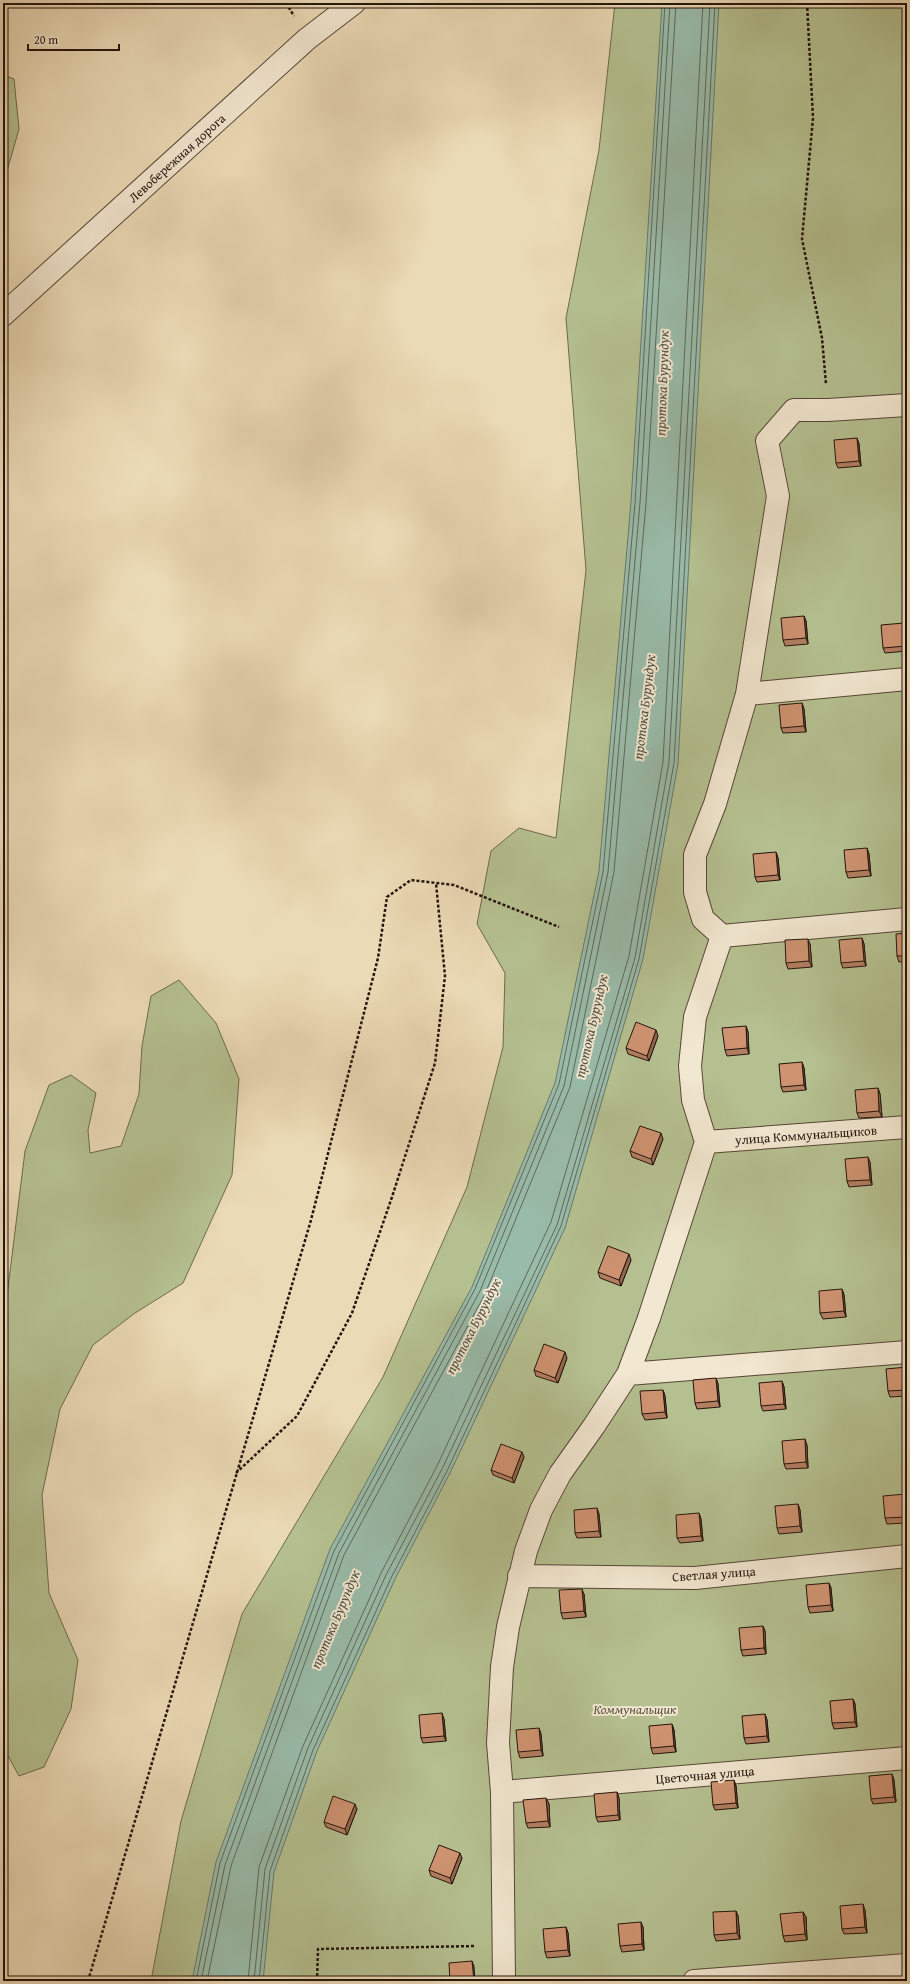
<svg xmlns="http://www.w3.org/2000/svg" width="910" height="1984" font-family="'Gentium Book Plus',serif">
<style>
.green{fill:#b5c090;stroke:#6c6a4e}
.water{fill:#99bba9;stroke:#6a786b}
.lines{fill:none;stroke-linecap:round;stroke-linejoin:round}
.shore{stroke:#5e685b;stroke-width:1}
.minor-casing{stroke:#564637;stroke-width:24}
.path{stroke:#24140d;stroke-width:2.5;stroke-dasharray:3 2;stroke-linecap:butt}
.minor{stroke:#f2e7d0;stroke-width:22}
.wall{fill:#b27e61;stroke:#24140d}
.shaded-wall{fill:#91674f;stroke:#24140d}
.building{fill:#cf9371;stroke:#24140d}
.labels{text-anchor:middle;dominant-baseline:central;stroke-width:4;stroke-linejoin:round;paint-order:stroke}
.street-label{font-size:13px;fill:#24140d;stroke:#f2e7d0}
.park-label{font-size:13px;font-style:italic;fill:#57503b;stroke:#f2e7d0}
.water-label{font-size:14px;font-style:italic;fill:#4d4e44;stroke:#f2e7d0}
</style>
<rect width="100%" height="100%" fill="#ebdab6"/>
<filter id="stains"><feTurbulence type="fractalNoise" baseFrequency=".005" numOctaves="4"/><feColorMatrix values="0 0 0 0 .2 0 0 0 0 .09 0 0 0 0 .02 0 0 0 .5 -.17"/></filter>
<radialGradient id="worn" r=".72"><stop offset=".6" stop-color="#630" stop-opacity="0"/><stop offset="1" stop-color="#630" stop-opacity=".3"/></radialGradient>
<path class="green" d="M615,3H907V1981H151L181,1821L242,1614L383,1377L467,1187L503,1047L505,973L477,924L491,851L519,828L556,838L586,570L566,318L599,150Z
M3,75L14,79L19,129L3,185Z
M179,980L216,1023L239,1079L232,1175L183,1283L135,1313L93,1345L60,1409L42,1495L49,1593L78,1660L71,1709L44,1767L19,1776L3,1747V1328L25,1151L49,1085L71,1075L96,1093L88,1130L90,1153L121,1146L139,1094L142,1046L151,996Z"/>
<path class="water" d="M662,3H719L678,764L643,959L565,1228L450,1473L395,1579L317,1751L274,1872L263,1981H192L216,1862L330,1549L472,1287L555,1083L599,871L631,502Z"/>
<g class="lines">
<path class="shore" d="M196,1981L220,1863L334,1551L475,1289L559,1084L603,872L635,503L665,3
M201,1981L225,1865L339,1553L480,1291L564,1086L608,872L640,503L670,3
M207,1981L231,1866L344,1555L485,1294L570,1087L614,872L646,503L676,3
M248,1981L259,1867L303,1746L381,1573L437,1466L551,1222L629,956L663,762L703,3
M254,1981L265,1869L308,1748L386,1575L442,1469L557,1225L635,958L669,762L710,3
M259,1981L270,1871L313,1750L391,1578L447,1471L561,1226L639,959L674,763L715,3"/>
<defs>
<path id="minor" d="M3,315L307,39L354,3
M747,694L907,679
M722,936L907,919
M706,1142L907,1127
M628,1374L907,1352
M519,1576L695,1578L907,1556
M502,1792L907,1758
M504,1981L502,1792L498,1743L502,1667L508,1627L526,1551L541,1510L560,1474L594,1426L628,1374L649,1318L706,1142L693,1100L690,1066L695,1017L722,936L703,919L695,892V855L715,804L747,694L778,496L767,441L794,410H828L907,405
M694,1981L907,1965"/>
</defs>
<use href="#minor" class="minor-casing"/>
<path class="path" d="M286,3L294,16
M807,3L813,118L802,239L822,338L826,384
M236,1473L297,1416L352,1313L392,1197L435,1063L445,976L436,883
M88,1981L311,1220L378,958L387,897L411,880L454,885L559,927
M317,1981L318,1949L476,1946"/>
<use href="#minor" class="minor"/>
</g>
<path class="wall" d="M857,438L859,444L861,466L838,468L836,463Z
M804,616L806,621L808,644L785,646L783,640Z
M906,629L907,651L885,653L883,648Z
M802,703L804,709L806,732L783,733L781,728Z
M867,848L869,854L871,876L848,878L846,872Z
M776,852L778,858L780,880L757,882L755,877Z
M907,933V961L899,962L897,956Z
M862,938L864,944L866,966L843,968L841,963Z
M810,944L812,967L788,969L786,963Z
M746,1026L748,1032L749,1054L727,1056L725,1050Z
M658,1036L649,1061L628,1054L626,1048Z
M802,1062L804,1068L806,1090L783,1092L781,1087Z
M878,1088L880,1094L882,1117L859,1118L857,1113Z
M663,1139L653,1165L632,1157L630,1151Z
M870,1162L872,1185L849,1187L847,1181Z
M631,1260L621,1286L600,1278L598,1272Z
M842,1289L844,1295L846,1317L823,1319L820,1313Z
M567,1358L558,1383L536,1376L534,1370Z
M907,1367V1396L890,1397L888,1391Z
M716,1378L718,1384L720,1407L697,1409L695,1403Z
M782,1381L784,1387L786,1409L763,1411L761,1406Z
M663,1390L665,1396L667,1418L645,1420L642,1414Z
M807,1445L808,1468L786,1469L784,1464Z
M524,1457L514,1483L493,1475L491,1470Z
M907,1496V1523L887,1524L885,1518Z
M798,1504L800,1510L802,1532L779,1534L777,1528Z
M597,1508L599,1514L601,1537L577,1538L575,1533Z
M699,1513L701,1519L703,1541L680,1543L677,1538Z
M829,1583L831,1588L833,1611L810,1613L808,1607Z
M584,1594L586,1617L563,1619L561,1613Z
M763,1626L765,1631L766,1654L743,1656L741,1650Z
M853,1699L855,1704L857,1727L834,1729L832,1723Z
M765,1714L767,1720L769,1742L746,1744L744,1738Z
M444,1719L446,1741L423,1743L421,1738Z
M672,1724L674,1730L676,1752L653,1754L651,1748Z
M539,1728L541,1734L543,1756L520,1758L518,1752Z
M892,1774L894,1780L896,1802L873,1804L871,1799Z
M734,1780L736,1786L738,1808L715,1810L713,1805Z
M617,1792L619,1798L620,1820L598,1822L596,1817Z
M546,1798L549,1804L550,1827L528,1828L526,1823Z
M357,1809L347,1835L326,1827L324,1822Z
M462,1858L452,1884L431,1876L429,1870Z
M865,1910L867,1933L844,1934L842,1929Z
M736,1911L738,1916L740,1939L716,1941L714,1935Z
M803,1912L806,1917L807,1940L785,1942L783,1936Z
M566,1927L568,1933L570,1956L547,1958L545,1952Z
M643,1927L644,1950L622,1952L620,1946Z"/>
<path class="shaded-wall" d="M857,438L859,444L861,466L859,461Z
M804,616L806,621L808,644L806,638Z
M904,623L906,629L907,649L906,646Z
M802,703L804,709L806,732L804,726Z
M867,848L869,854L871,876L869,870Z
M776,852L778,858L780,880L778,875Z
M862,938L864,944L866,966L864,961Z
M808,939L810,944L812,967L809,961Z
M746,1026L748,1032L749,1054L747,1048Z
M656,1030L658,1036L649,1061L647,1056Z
M802,1062L804,1068L806,1090L804,1085Z
M878,1088L880,1094L882,1117L879,1111Z
M661,1133L663,1139L653,1165L651,1159Z
M868,1157L870,1162L872,1185L870,1180Z
M629,1254L631,1260L621,1286L619,1280Z
M842,1289L844,1295L846,1317L844,1311Z
M565,1352L567,1358L558,1383L555,1378Z
M716,1378L718,1384L720,1407L718,1401Z
M782,1381L784,1387L786,1409L784,1404Z
M663,1390L665,1396L667,1418L665,1412Z
M805,1439L807,1445L808,1468L806,1462Z
M522,1452L524,1457L514,1483L512,1478Z
M798,1504L800,1510L802,1532L800,1526Z
M597,1508L599,1514L601,1537L599,1531Z
M699,1513L701,1519L703,1541L701,1536Z
M829,1583L831,1588L833,1611L831,1605Z
M582,1589L584,1594L586,1617L584,1611Z
M763,1626L765,1631L766,1654L764,1648Z
M853,1699L855,1704L857,1727L855,1722Z
M442,1713L444,1719L446,1741L444,1736Z
M765,1714L767,1720L769,1742L767,1736Z
M672,1724L674,1730L676,1752L674,1746Z
M539,1728L541,1734L543,1756L541,1750Z
M892,1774L894,1780L896,1802L894,1797Z
M734,1780L736,1786L738,1808L736,1803Z
M617,1792L619,1798L620,1820L618,1815Z
M546,1798L549,1804L550,1827L548,1821Z
M355,1804L357,1809L347,1835L345,1829Z
M460,1853L462,1858L452,1884L450,1878Z
M863,1904L865,1910L867,1933L865,1927Z
M736,1911L738,1916L740,1939L737,1933Z
M803,1912L806,1917L807,1940L805,1934Z
M641,1922L643,1927L644,1950L642,1944Z
M566,1927L568,1933L570,1956L568,1950Z
M472,1961L474,1966L475,1981H474Z"/>
<path class="building" d="M857,438L859,461L836,463L834,440Z
M804,616L806,638L783,640L781,618Z
M904,623L906,646L883,648L881,625Z
M907,689V712H905L903,690Z
M802,703L804,726L781,728L779,705Z
M867,848L869,870L846,872L844,850Z
M776,852L778,875L755,877L753,854Z
M907,933V956H897L896,934Z
M862,938L864,961L841,963L839,940Z
M808,939L809,961L786,963L785,940Z
M636,1022L656,1030L647,1056L626,1048Z
M746,1026L747,1048L725,1050L722,1028Z
M802,1062L804,1085L781,1087L779,1064Z
M878,1088L879,1111L857,1113L855,1090Z
M640,1126L661,1133L651,1159L630,1151Z
M868,1157L870,1180L847,1181L845,1159Z
M608,1246L629,1254L619,1280L598,1272Z
M842,1289L844,1311L820,1313L819,1291Z
M544,1344L565,1352L555,1378L534,1370Z
M907,1367V1390L888,1391L886,1369Z
M716,1378L718,1401L695,1403L693,1380Z
M782,1381L784,1404L761,1406L759,1383Z
M663,1390L665,1412L642,1414L640,1391Z
M805,1439L806,1462L784,1464L782,1441Z
M501,1444L522,1452L512,1478L491,1470Z
M906,1494L907,1503V1517L885,1518L883,1496Z
M798,1504L800,1526L777,1528L775,1506Z
M597,1508L599,1531L575,1533L574,1510Z
M699,1513L701,1536L677,1538L676,1515Z
M829,1583L831,1605L808,1607L806,1585Z
M582,1589L584,1611L561,1613L559,1590Z
M763,1626L764,1648L741,1650L739,1628Z
M853,1699L855,1722L832,1723L830,1701Z
M442,1713L444,1736L421,1738L419,1715Z
M765,1714L767,1736L744,1738L742,1716Z
M672,1724L674,1746L651,1748L649,1726Z
M539,1728L541,1750L518,1752L516,1730Z
M892,1774L894,1797L871,1799L869,1776Z
M734,1780L736,1803L713,1805L711,1782Z
M617,1792L618,1815L596,1817L594,1794Z
M333,1796L355,1804L345,1829L324,1822Z
M546,1798L548,1821L526,1823L523,1800Z
M439,1845L460,1853L450,1878L429,1870Z
M863,1904L865,1927L842,1929L840,1906Z
M736,1911L737,1933L714,1935L713,1912Z
M803,1912L805,1934L783,1936L780,1914Z
M641,1922L642,1944L620,1946L618,1924Z
M566,1927L568,1950L545,1952L543,1929Z
M472,1961L474,1981H450L449,1963Z
M851,1977V1981H828V1979Z"/>
<g class="labels">
<g class="street-label">
<text transform="translate(177 158) rotate(-42)">Левобережная дорога</text>
<text transform="translate(806 1135) rotate(-4)">улица Коммунальщиков</text>
<text transform="translate(714 1574) rotate(-4)">Светлая улица</text>
<text transform="translate(705 1775) rotate(-5)">Цветочная улица</text>
</g>
<g class="park-label">
<text x="635" y="1709">Коммунальщик</text>
</g>
<g class="water-label">
<text transform="translate(662 383) rotate(-88)">протока Бурундук</text>
<text transform="translate(644 707) rotate(-83)">протока Бурундук</text>
<text transform="translate(591 1026) rotate(-77)">протока Бурундук</text>
<text transform="translate(473 1326) rotate(-63)">протока Бурундук</text>
<text transform="translate(335 1619) rotate(-67)">протока Бурундук</text>
</g>
</g>
<rect width="910" height="1984" fill="none" stroke="#ebdab6" stroke-width="16"/>
<rect x="4" y="4" width="902" height="1976" fill="none" stroke="#24140d" stroke-width="2"/>
<rect x="8" y="8" width="894" height="1968" fill="none" stroke="#24140d"/>
<path d="M28 44v6h91v-6" fill="none" stroke="#24140d" stroke-width="2"/>
<text x="34" y="44" font-size="12" fill="#24140d" stroke="#f2e7d0" stroke-width="3" paint-order="stroke">20 m</text>
<rect width="100%" height="100%" filter="url(#stains)"/>
<rect width="100%" height="100%" fill="url(#worn)"/>
</svg>
